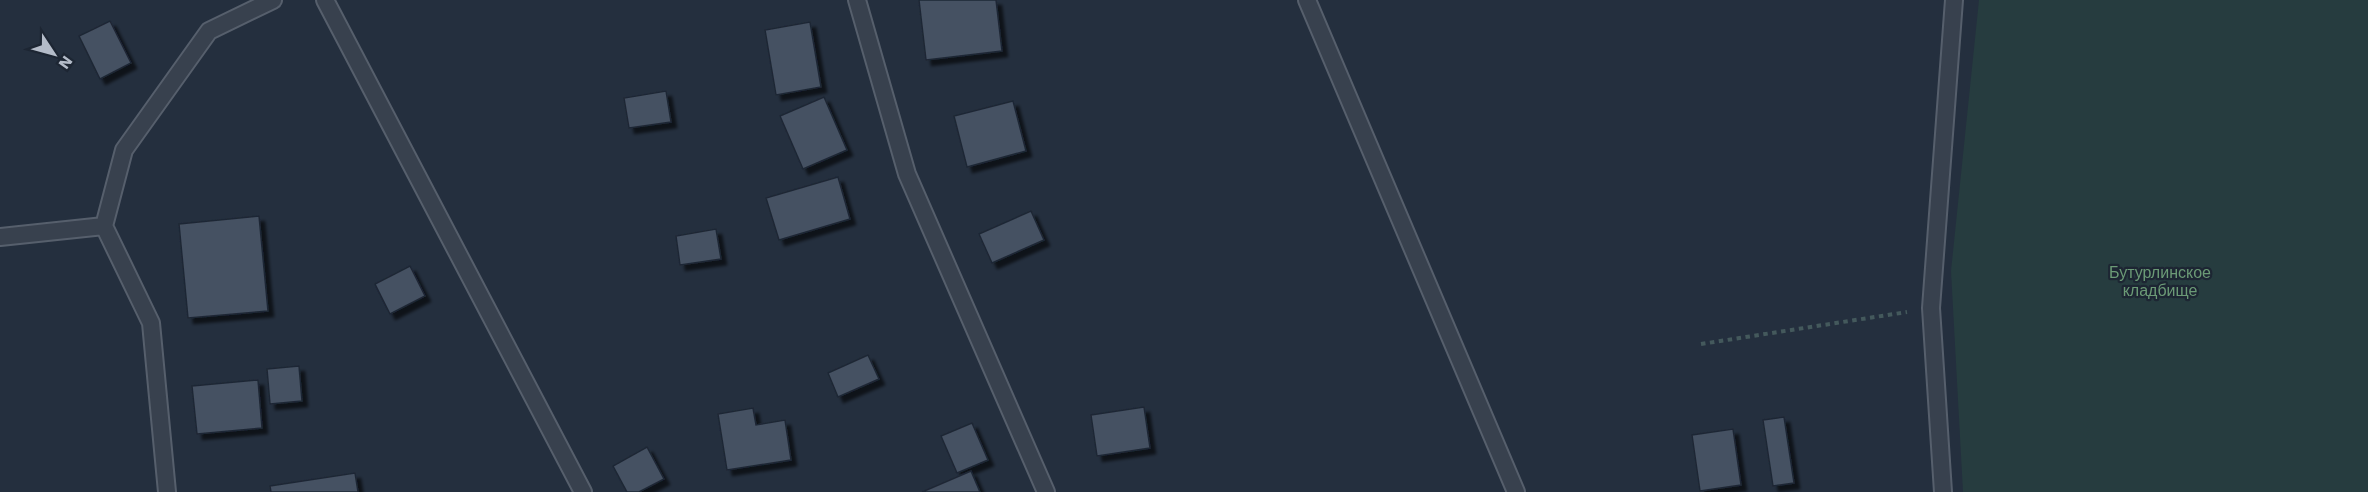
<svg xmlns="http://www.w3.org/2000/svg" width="2368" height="492" font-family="'Work Sans',sans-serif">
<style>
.green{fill:#263c3f}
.building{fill:#455162;stroke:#1f2835;stroke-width:1.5;filter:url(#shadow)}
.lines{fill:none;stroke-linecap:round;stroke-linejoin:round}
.service-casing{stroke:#565f6c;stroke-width:20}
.path{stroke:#44595c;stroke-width:4;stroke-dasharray:4.5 4.5;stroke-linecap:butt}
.service{stroke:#38414e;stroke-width:16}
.labels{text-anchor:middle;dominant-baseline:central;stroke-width:4.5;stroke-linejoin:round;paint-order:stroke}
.park-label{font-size:16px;fill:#6b9a76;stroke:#1d2633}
</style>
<defs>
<filter id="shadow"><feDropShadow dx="5.5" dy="5.5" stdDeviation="1.5" flood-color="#0009"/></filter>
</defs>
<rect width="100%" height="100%" fill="#242f3e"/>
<path class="green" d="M1979,0H2368V492H1963L1951,271Z"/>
<path class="building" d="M919,0H996L1002,51L926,60Z
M110,21L131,63L100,79L79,36Z
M810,22L821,87L776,95L765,30Z
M666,91L671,122L629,128L624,98Z
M824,97L847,150L803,169L780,116Z
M1013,101L1026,151L967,167L954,116Z
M838,177L850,219L779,240L766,198Z
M1031,211L1044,240L992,263L979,234Z
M259,216L268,311L188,318L179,224Z
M716,229L721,259L680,265L676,236Z
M410,266L425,296L390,314L375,284Z
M868,355L879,379L838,397L828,373Z
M299,366L302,401L270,404L267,369Z
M258,380L262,428L197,434L192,386Z
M1144,407L1150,448L1097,456L1091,415Z
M753,408L756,425L785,420L791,460L727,470L718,414Z
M1784,417L1794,483L1773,486L1763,420Z
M972,423L988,460L957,473L941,436Z
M1733,429L1741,485L1700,491L1692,435Z
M647,447L664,479L639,492H627L613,466Z
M971,471L980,492H922Z
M355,473L358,492H271L270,486Z"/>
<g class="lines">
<defs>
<path id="service" d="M325,0L583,492
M857,0L907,174L1046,492
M1307,0L1516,492
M104,226L151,323L167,492
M0,237L104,226L124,150L209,31L273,0
M1943,492L1931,308L1954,0"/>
</defs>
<use href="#service" class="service-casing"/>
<path class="path" d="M1701,344L1907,312"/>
<use href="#service" class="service"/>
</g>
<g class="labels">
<g class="park-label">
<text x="2160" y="272">Бутурлинское<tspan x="2160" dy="18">кладбище</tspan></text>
</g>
</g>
<g transform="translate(54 54) rotate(126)" stroke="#1d2633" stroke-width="4.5" paint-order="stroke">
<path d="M0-4.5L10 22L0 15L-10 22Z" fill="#b4bcc9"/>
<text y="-9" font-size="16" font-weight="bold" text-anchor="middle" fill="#b4bcc9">N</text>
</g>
</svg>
